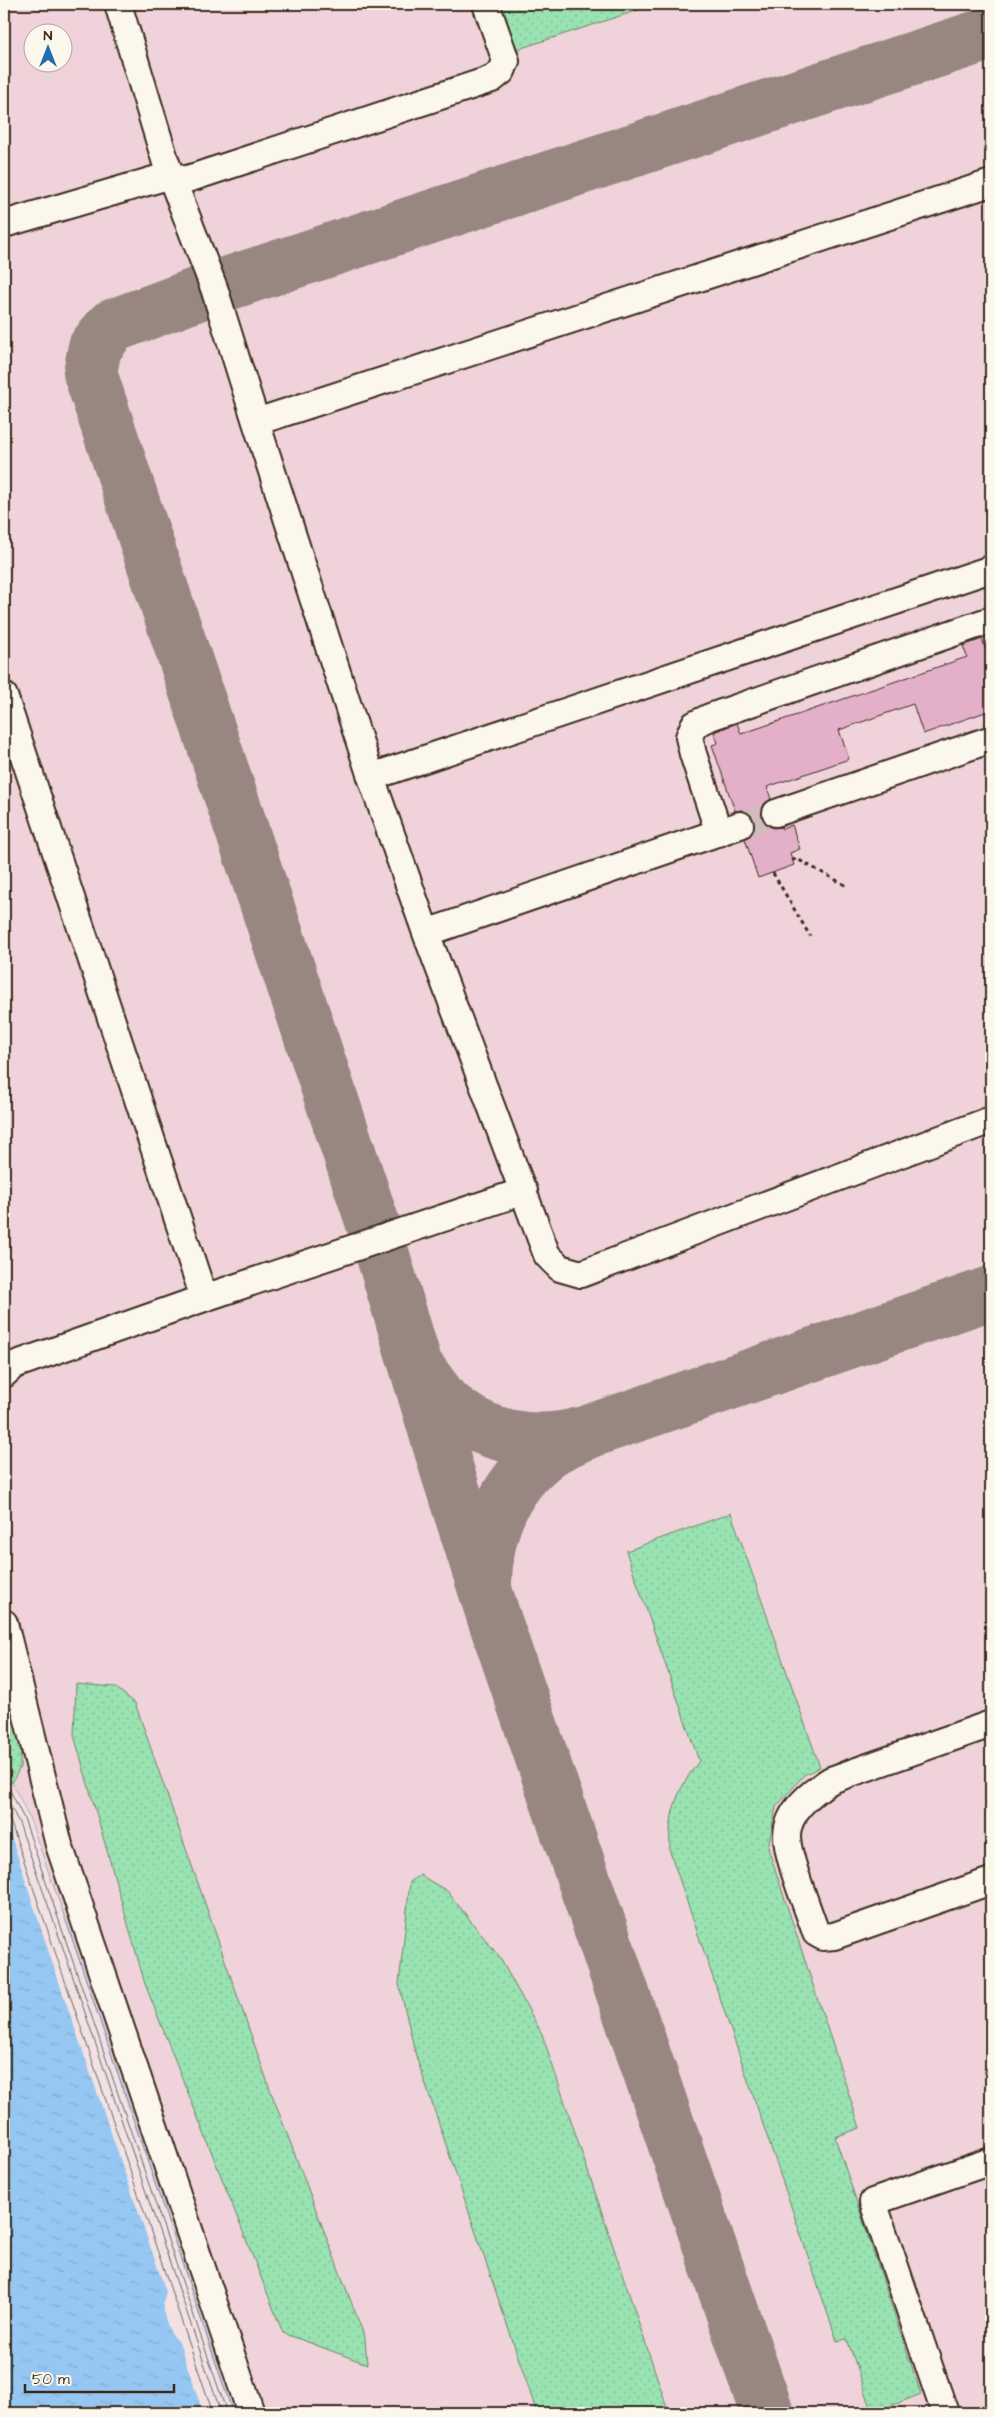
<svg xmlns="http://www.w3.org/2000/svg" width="995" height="2417" viewBox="0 0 995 2417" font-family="'Architects Daughter',sans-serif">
	<defs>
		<pattern id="grass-dots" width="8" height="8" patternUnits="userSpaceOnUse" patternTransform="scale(1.25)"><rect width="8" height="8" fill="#99e2b2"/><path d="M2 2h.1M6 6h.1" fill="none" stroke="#85c299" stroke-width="1.8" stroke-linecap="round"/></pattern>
		<pattern id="water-ripples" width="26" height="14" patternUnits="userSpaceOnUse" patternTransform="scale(1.25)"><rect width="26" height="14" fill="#95c7f2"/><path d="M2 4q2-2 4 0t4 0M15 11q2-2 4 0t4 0" fill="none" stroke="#81abcf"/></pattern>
	</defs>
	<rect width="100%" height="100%" fill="#f4e1e2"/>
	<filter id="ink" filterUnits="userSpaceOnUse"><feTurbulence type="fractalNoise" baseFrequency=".02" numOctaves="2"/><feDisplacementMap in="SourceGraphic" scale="10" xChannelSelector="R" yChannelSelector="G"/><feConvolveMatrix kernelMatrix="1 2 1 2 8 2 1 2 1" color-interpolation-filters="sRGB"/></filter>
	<g filter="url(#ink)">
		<path fill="#efd2da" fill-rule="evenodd" d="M4 4H991V2413H233L29 1818 12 1783 4 1785ZM32 32H62V62H32Z"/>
		<path fill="url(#grass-dots)" stroke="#6a8668" d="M487 4H657L503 54Z
			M731 1513 820 1767 804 1775 776 1807 768 1848 860 2128 835 2137 921 2394 873 2413 847 2339 837 2341 670 1852C668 1814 676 1791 699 1761L626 1551Z
			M76 1684 115 1687 135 1703 271 2092 365 2338 367 2364 283 2333 145 1984 74 1735Z
			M4 1697 14 1709 21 1735 20 1767 12 1783 4 1785Z
			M420 1875 447 1891 500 1958 542 2034 669 2413H537L416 2056 399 1984 410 1882Z"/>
		<path fill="url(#water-ripples)" stroke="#71889d" d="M12 1783 29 1818 71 1935 233 2413H4V1785Z"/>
		<path fill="#f4e1e2" d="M12 1783 29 1818 60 1905 232 2413H203L179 2342 171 2334 165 2318 163 2302 166 2292 51 1959 4 1814V1785Z"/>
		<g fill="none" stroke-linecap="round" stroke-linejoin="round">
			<path stroke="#5f6973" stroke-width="1" d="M4 1789 10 1790 25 1821 227 2413
				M4 1796 6 1797 19 1823 60 1939 221 2413
				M4 1808 12 1826 213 2413"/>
			<path stroke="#988680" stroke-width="54" d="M420 1371C428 1381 435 1393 444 1402 481 1437 532 1447 580 1434
				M485 1583C486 1528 505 1483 550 1450 564 1441 581 1435 596 1429L991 1293
				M767 2413 494 1618 447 1470 378 1239 90 373 95 347 112 326 214 288 991 33"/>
		</g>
		<path fill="#e4afc9" stroke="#3b2a1e" d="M982 639 986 651 991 649V710L923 734 913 704 839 730 849 759 767 787 771 799 765 803 761 810 762 818 767 825 773 828 781 827 782 829 792 825 800 849 790 853 794 865 758 878 745 839 752 834 755 827 754 821 749 813 742 810 735 811 712 745 718 743 714 732 737 723 741 734 967 657 963 646Z"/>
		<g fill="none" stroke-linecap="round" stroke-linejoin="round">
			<path stroke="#cfbcbb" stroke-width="26" stroke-dasharray="26 13" stroke-linecap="butt" d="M740 825 776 813"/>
			<defs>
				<path id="minor" d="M118 4 166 163 214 288 256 422
					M4 224 171 175 183 180 194 177 492 79 502 71 506 61 486 4
					M4 696 204 1298
					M371 777 256 422 991 183
					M776 813 989 740
					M740 825 426 933 547 1255 560 1268 581 1274 991 1120
					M719 833 693 754 689 737 694 725 710 717 991 620
					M426 933 371 777 991 569
					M4 1374 14 1365 204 1298 524 1191
					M4 1623 59 1845 251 2413
					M991 1724 831 1780C812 1792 788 1810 787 1835 786 1856 809 1911 816 1933L823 1937 834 1936 991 1881
					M945 2413 873 2202 991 2161"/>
			</defs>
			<use href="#minor" stroke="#3b2a1e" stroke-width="30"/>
			<path stroke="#3b2a1e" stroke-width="3" stroke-dasharray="4 4" stroke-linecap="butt" d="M792 860 797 859 847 886
				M773 873 810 936"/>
			<use href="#minor" stroke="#fbf7ec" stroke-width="26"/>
		</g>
	</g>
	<rect width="995" height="2417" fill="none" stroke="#fbf7ec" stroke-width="20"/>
	<rect x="10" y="10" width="975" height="2397" fill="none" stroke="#3b2a1e" stroke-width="2" filter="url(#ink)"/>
	<g transform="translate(48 48)"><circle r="24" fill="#fbf7ec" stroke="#aea59a"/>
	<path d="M0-4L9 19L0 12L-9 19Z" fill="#1f6fb2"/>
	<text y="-8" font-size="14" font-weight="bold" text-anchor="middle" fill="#3b2a1e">N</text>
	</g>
	<path d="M25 2384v8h149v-8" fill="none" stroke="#3b2a1e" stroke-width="2.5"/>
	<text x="32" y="2384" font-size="15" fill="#3b2a1e" stroke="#fbf7ec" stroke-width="4" paint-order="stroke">50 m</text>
</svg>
